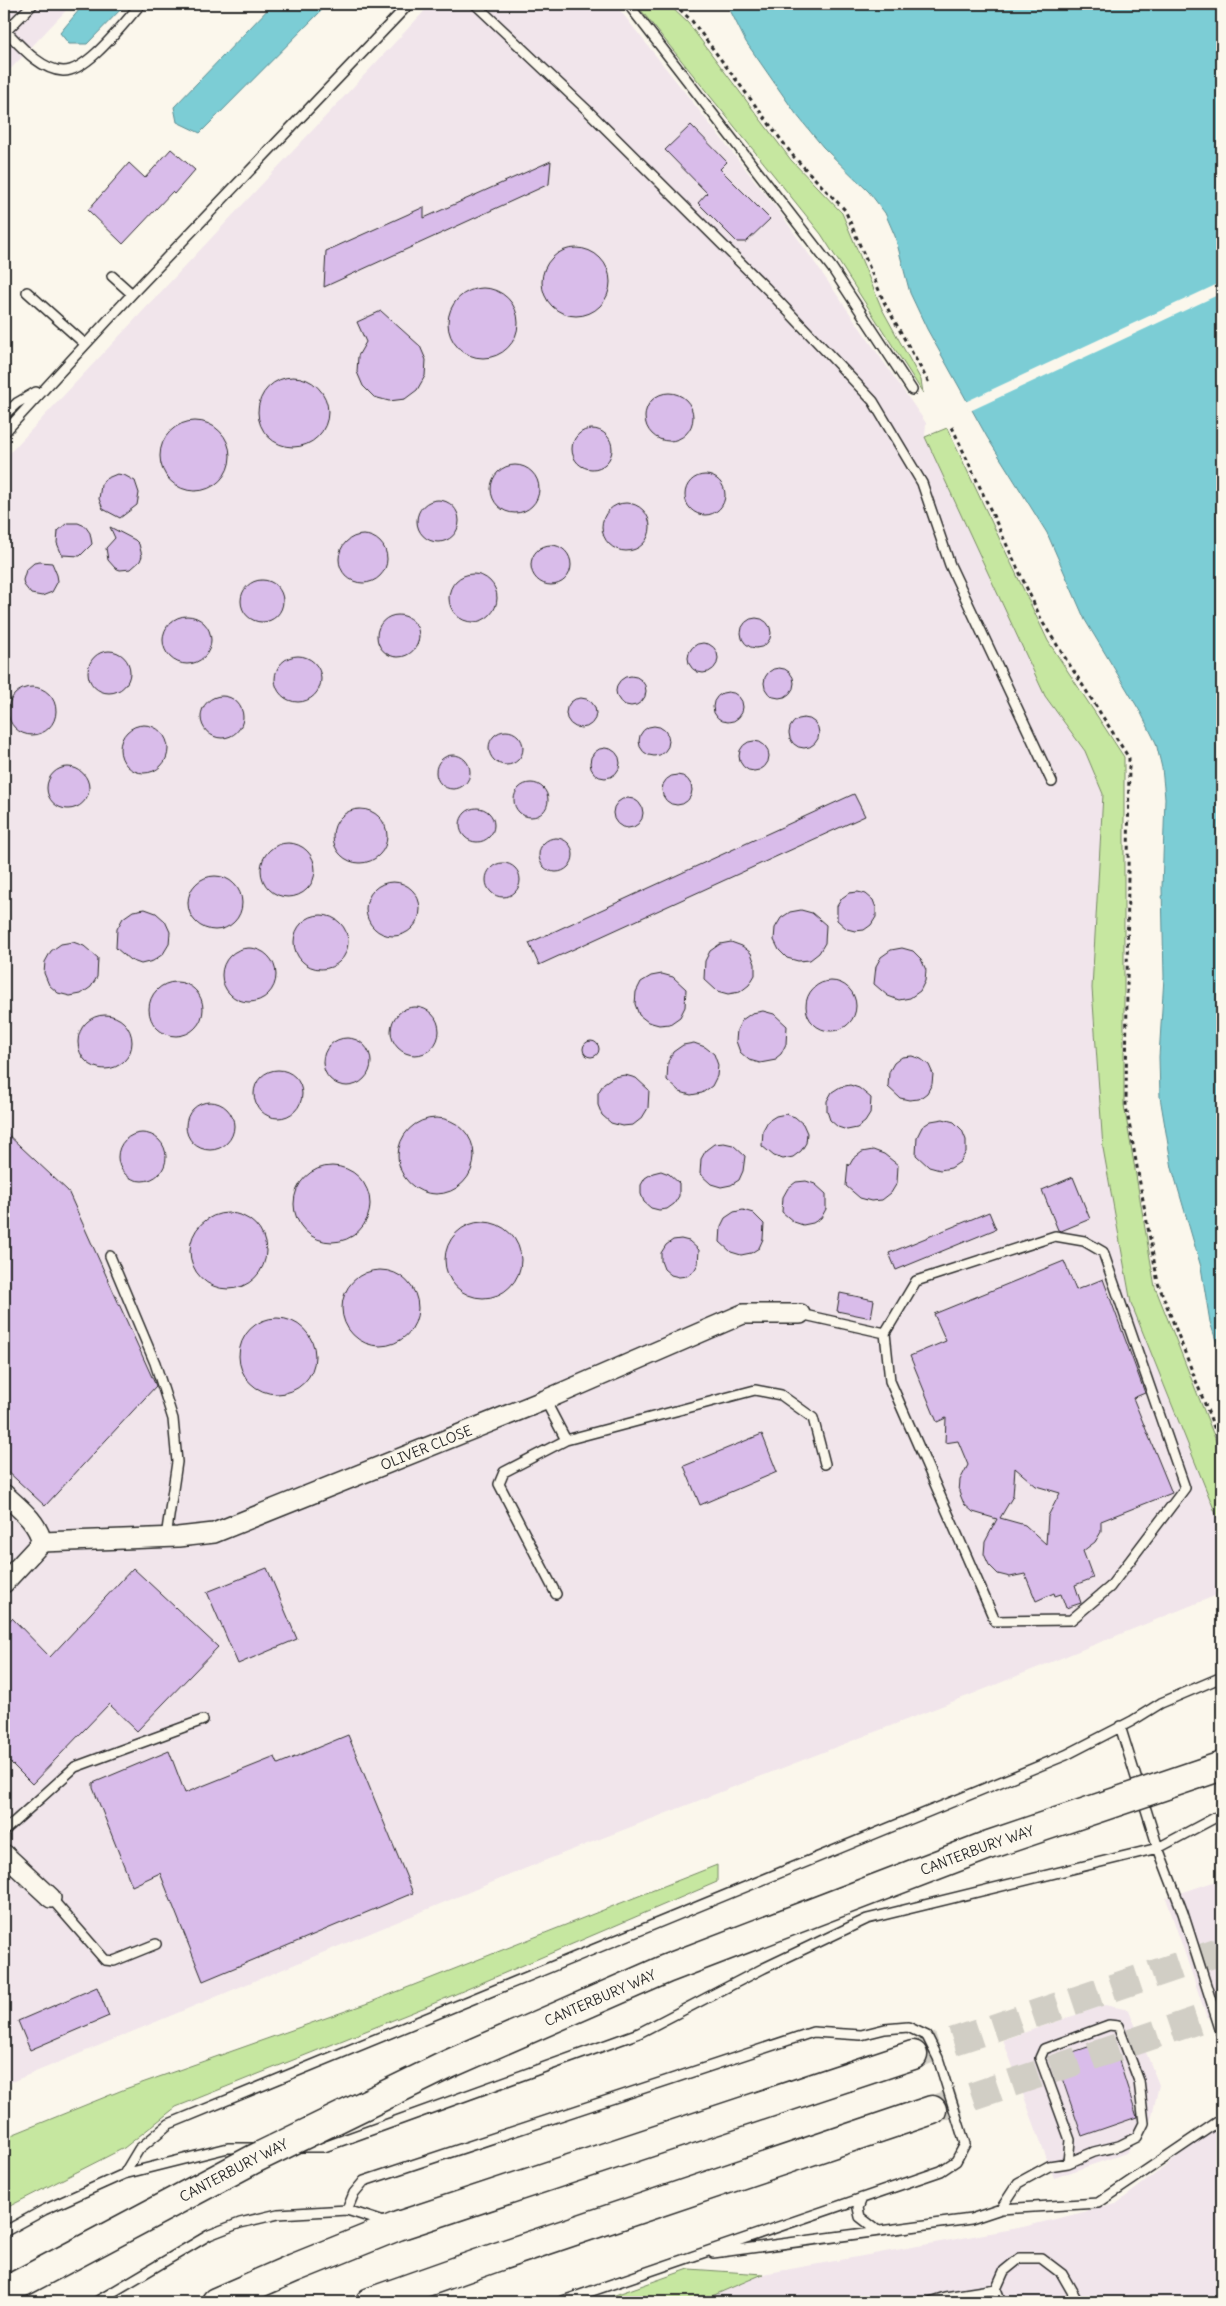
<svg xmlns="http://www.w3.org/2000/svg" width="1226" height="2306" viewBox="0 0 1226 2306" font-family="Delius,sans-serif">
	<rect width="100%" height="100%" fill="#fbf7ec"/>
	<filter id="ink" filterUnits="userSpaceOnUse"><feTurbulence type="fractalNoise" baseFrequency=".02" numOctaves="2"/><feDisplacementMap in="SourceGraphic" scale="10" xChannelSelector="R" yChannelSelector="G"/><feConvolveMatrix kernelMatrix="1 2 1 2 8 2 1 2 1" color-interpolation-filters="sRGB"/></filter>
	<g filter="url(#ink)">
		<path fill="#f1e5eb" d="M4 4H72L4 76Z
			M431 4H615L781 214 926 423 925 437 1045 696 1085 751 1103 794 1092 988 1103 1148 1131 1303 1222 1529V1593L975 1693 541 1862 4 2085V459Z
			M1222 1879V2013L1207 2018 1166 1898Z
			M1105 2005 1129 2010 1159 2085 1152 2116 1146 2131 1126 2153 1054 2178 1003 2040Z
			M1222 2127V2302H698L763 2274 1023 2227 1116 2204 1206 2135Z"/>
		<path fill="#c6e7a0" stroke="#788966" d="M636 4H668L688 23 791 160 842 213 882 309 921 380 923 393 821 234Z
			M947 428 1048 641 1124 757V1105L1155 1287 1222 1456V1529L1131 1303 1103 1148 1092 988 1103 794 1085 751 1045 696 925 437Z
			M717 1865V1882L423 2008 176 2107 124 2148 4 2209V2138L125 2089 371 2002Z
			M689 2269 763 2274 698 2302H595Z"/>
		<path fill="#7ccdd5" stroke="#5c8c91" d="M84 4H126L87 44H69L60 33Z
			M273 4H328L200 133 177 122 174 107Z
			M727 4H1222V1359L1210 1322 1201 1267 1172 1168 1160 1097 1159 1057 1164 977 1162 888 1165 798 1162 768 1156 743 1141 713 1085 620 1047 533 987 437 927 329 910 293 895 236 885 213 869 192 823 147 796 114 746 42Z"/>
		<path fill="#fbf7ec" d="M1222 282V293L970 411 965 402Z"/>
		<path fill="#d9bcea" stroke="#2b2b2b" fill-rule="evenodd" d="M691 125 727 162 720 169 770 219 746 242H737L698 203 707 193 665 150Z
			M171 149 195 170 174 194 172 192 123 244 88 210 129 163 145 178Z
			M551 161 549 184 324 287 326 251 424 207V218Z
			M542 282a34 34 0 1 1 68 0a34 34 0 1 1-68 0Z
			M448 323a35 35 0 1 1 70 0a35 35 0 1 1-70 0Z
			M381 311 420 346 426 360 425 376 417 390 405 399 389 401 374 397 363 386 357 372 358 356 366 342 357 322Z
			M258 412a35 35 0 1 1 70 0a35 35 0 1 1-70 0Z
			M645 417a24 24 0 1 1 48 0a24 24 0 1 1-48 0Z
			M160 456a35 35 0 1 1 70 0a35 35 0 1 1-70 0Z
			M572 449a20 20 0 1 1 40 0a20 20 0 1 1-40 0Z
			M491 489a24 24 0 1 1 48 0a24 24 0 1 1-48 0Z
			M117 474 124 475 135 481 139 493 137 505 120 518 103 509 99 499 101 485 105 479Z
			M685 495a20 20 0 1 1 40 0a20 20 0 1 1-40 0Z
			M417 521a21 21 0 1 1 42 0a21 21 0 1 1-42 0Z
			M602 527a24 24 0 1 1 48 0a24 24 0 1 1-48 0Z
			M67 523H78L85 526 90 533 92 544 80 556 62 555 57 543 58 531Z
			M110 527 135 540 139 544 142 556 140 561 131 569 120 570 115 568 108 560 106 548 115 538Z
			M339 559a24 24 0 1 1 48 0a24 24 0 1 1-48 0Z
			M531 565a20 20 0 1 1 40 0a20 20 0 1 1-40 0Z
			M40 562 52 563 57 575 58 581 52 592 42 596 31 594 24 585 23 580 26 570 34 563Z
			M449 598a24 24 0 1 1 48 0a24 24 0 1 1-48 0Z
			M241 601a21 21 0 1 1 42 0a21 21 0 1 1-42 0Z
			M377 636a21 21 0 1 1 42 0a21 21 0 1 1-42 0Z
			M163 640a24 24 0 1 1 48 0a24 24 0 1 1-48 0Z
			M741 633a15 15 0 1 1 30 0a15 15 0 1 1-30 0Z
			M688 658a15 15 0 1 1 30 0a15 15 0 1 1-30 0Z
			M88 672a21 21 0 1 1 42 0a21 21 0 1 1-42 0Z
			M275 679a23 23 0 1 1 46 0a23 23 0 1 1-46 0Z
			M764 683a15 15 0 1 1 30 0a15 15 0 1 1-30 0Z
			M616 691a15 15 0 1 1 30 0a15 15 0 1 1-30 0Z
			M8 711a24 24 0 1 1 48 0a24 24 0 1 1-48 0Z
			M713 707a15 15 0 1 1 30 0a15 15 0 1 1-30 0Z
			M201 717a21 21 0 1 1 42 0a21 21 0 1 1-42 0Z
			M566 713a15 15 0 1 1 30 0a15 15 0 1 1-30 0Z
			M789 733a15 15 0 1 1 30 0a15 15 0 1 1-30 0Z
			M120 749a24 24 0 1 1 48 0a24 24 0 1 1-48 0Z
			M639 741a15 15 0 1 1 30 0a15 15 0 1 1-30 0Z
			M489 748a17 17 0 1 1 34 0a17 17 0 1 1-34 0Z
			M739 756a15 15 0 1 1 30 0a15 15 0 1 1-30 0Z
			M590 763a15 15 0 1 1 30 0a15 15 0 1 1-30 0Z
			M436 772a17 17 0 1 1 34 0a17 17 0 1 1-34 0Z
			M47 788a21 21 0 1 1 42 0a21 21 0 1 1-42 0Z
			M662 790a15 15 0 1 1 30 0a15 15 0 1 1-30 0Z
			M514 800a17 17 0 1 1 34 0a17 17 0 1 1-34 0Z
			M854 794 865 816 539 965 529 943Z
			M613 813a15 15 0 1 1 30 0a15 15 0 1 1-30 0Z
			M460 825a17 17 0 1 1 34 0a17 17 0 1 1-34 0Z
			M333 836a27 27 0 1 1 54 0a27 27 0 1 1-54 0Z
			M539 855a17 17 0 1 1 34 0a17 17 0 1 1-34 0Z
			M261 870a27 27 0 1 1 54 0a27 27 0 1 1-54 0Z
			M486 880a17 17 0 1 1 34 0a17 17 0 1 1-34 0Z
			M188 903a27 27 0 1 1 54 0a27 27 0 1 1-54 0Z
			M366 909a27 27 0 1 1 54 0a27 27 0 1 1-54 0Z
			M858 892 866 894 873 900 876 908V917L871 925 864 930 855 931 847 929 837 920V906L842 898 849 893Z
			M145 909 156 913 165 921 170 932 169 944 163 954 153 961 141 964 130 960 116 948 117 929 123 918 133 911Z
			M801 910 812 913 826 925 825 943 819 953 810 960 798 961 787 958 779 950 774 940 775 928 781 918 790 912Z
			M294 942a27 27 0 1 1 54 0a27 27 0 1 1-54 0Z
			M73 942 84 946 98 958 97 977 91 987 81 994 70 996 58 993 49 985 44 973 45 962 51 951 61 944Z
			M731 942 742 946 751 953 755 964V975L749 985 740 992 728 994 717 991 704 979 705 961 710 951 720 944Z
			M902 948 913 951 921 959 926 970 925 981 920 991 910 998 899 1000 888 996 874 984 876 966 881 957 891 950Z
			M222 975a27 27 0 1 1 54 0a27 27 0 1 1-54 0Z
			M662 974 673 977 686 989 685 1007 680 1017 670 1024 659 1025 648 1022 639 1015 635 1004 636 992 641 982 651 976Z
			M806 1006a25 25 0 1 1 50 0a25 25 0 1 1-50 0Z
			M149 1009a27 27 0 1 1 54 0a27 27 0 1 1-54 0Z
			M391 1031a24 24 0 1 1 48 0a24 24 0 1 1-48 0Z
			M763 1011 774 1014 787 1026 786 1044 781 1054 776 1058V1060L760 1063 749 1060 740 1052 736 1041 737 1030 742 1020 752 1013Z
			M78 1042a27 27 0 1 1 54 0a27 27 0 1 1-54 0Z
			M323 1062a24 24 0 1 1 48 0a24 24 0 1 1-48 0Z
			M583 1049a8 8 0 1 1 16 0a8 8 0 1 1-16 0Z
			M694 1043 705 1047 714 1054 718 1065 717 1076 712 1086 702 1093 691 1095 680 1092 667 1080 668 1062 673 1052 683 1045Z
			M912 1056 921 1059 929 1065 933 1074 932 1084 927 1093 919 1099 909 1100 900 1098 888 1087 889 1072 894 1063 902 1057Z
			M254 1094a24 24 0 1 1 48 0a24 24 0 1 1-48 0Z
			M625 1075 636 1078 649 1090 648 1108 642 1118 633 1125 622 1126 611 1123 602 1115 598 1105V1093L604 1083 613 1077Z
			M850 1085 859 1088 871 1098 870 1114 865 1122 857 1128 847 1130 838 1127 830 1120 827 1111V1101L832 1092 840 1087Z
			M186 1126a24 24 0 1 1 48 0a24 24 0 1 1-48 0Z
			M786 1114 795 1117 803 1124 807 1133 806 1143 801 1151 793 1157 783 1159 774 1156 762 1146 763 1130 768 1121 776 1116Z
			M398 1156a38 38 0 1 1 76 0a38 38 0 1 1-76 0Z
			M943 1119 954 1122 962 1130 966 1140V1152L960 1162 951 1168 940 1170 929 1167 916 1155 917 1137 922 1127 931 1121Z
			M4 1131 68 1191 156 1386 45 1506 4 1468Z
			M118 1157a24 24 0 1 1 48 0a24 24 0 1 1-48 0Z
			M724 1143 733 1145 745 1156 743 1171 739 1180 731 1185 721 1187 711 1184 700 1174 701 1159 706 1150 714 1144Z
			M873 1150 884 1154 898 1165 897 1183 891 1193 882 1200 871 1201 860 1198 846 1186 848 1164 849 1166 853 1159 862 1152Z
			M294 1204a38 38 0 1 1 76 0a38 38 0 1 1-76 0Z
			M661 1171 669 1174 679 1183V1196L674 1204 667 1209 659 1210 651 1208 644 1202 641 1194V1185L645 1178 653 1173Z
			M1073 1177 1090 1219 1061 1231 1058 1230 1042 1190Z
			M806 1181 815 1184 826 1194V1209L821 1218 813 1223 803 1225 794 1222 782 1212 783 1197 788 1188 796 1182Z
			M743 1210 753 1213 764 1224 763 1239 759 1248 751 1253 741 1255 731 1252 720 1242 721 1226 725 1218 734 1212Z
			M989 1212 996 1229 896 1270 889 1253Z
			M190 1251a38 38 0 1 1 76 0a38 38 0 1 1-76 0Z
			M445 1260a38 38 0 1 1 76 0a38 38 0 1 1-76 0Z
			M681 1239 689 1241 699 1250 698 1264 694 1271 687 1276 679 1277 671 1275 664 1269 661 1261V1253L666 1245 673 1240Z
			M1064 1261 1076 1290 1103 1279 1145 1393 1133 1398 1172 1493 1101 1521V1532L1095 1542 1083 1551 1093 1578 1075 1585 1081 1603 1066 1608 1061 1594 1055 1596 1054 1593 1036 1601 1025 1574 1010 1577 998 1574 989 1565 984 1554 985 1542 997 1519 973 1512 964 1504 959 1492 960 1480 968 1465 958 1441 945 1443 946 1418 937 1422 910 1356 946 1341 934 1314ZM1015 1468 1036 1486 1060 1493 1048 1516 1046 1544 1025 1525 1000 1518 1013 1496Z
			M342 1308a38 38 0 1 1 76 0a38 38 0 1 1-76 0Z
			M840 1293 874 1300 871 1318 837 1311Z
			M239 1356a38 38 0 1 1 76 0a38 38 0 1 1-76 0Z
			M762 1434 777 1472 700 1505 684 1466Z
			M133 1568 218 1647 137 1731 109 1704 32 1784 4 1756V1627L12 1618 50 1657Z
			M267 1568 297 1639 238 1664 207 1592Z
			M348 1735 413 1893 203 1981 160 1873 132 1886 93 1788V1783L169 1751 185 1793 275 1757 278 1764Z
			M97 1987 109 2016 30 2050 18 2021Z
			M1112 2039 1137 2117 1082 2136 1055 2058Z"/>
		<g fill="none" stroke-linecap="round" stroke-linejoin="round">
			<path stroke="#d1cec5" stroke-width="28" stroke-dasharray="28 14" stroke-linecap="butt" d="M913 2055 1222 1951
				M932 2110 1222 2012"/>
			<defs>
				<path id="service" d="M475 4 587 110 767 289 873 401 922 483 950 565 1052 782
					M628 4 832 268 912 390
					M4 29C19 44 40 70 63 71 88 72 125 21 141 4
					M6 31 33 4
					M112 276 132 294
					M27 292 85 344
					M4 415 17 403 36 392
					M4 433 132 294 409 4
					M110 1256 155 1363 173 1419 177 1462 166 1537
					M800 1314 885 1333 890 1381 995 1621 1071 1620 1110 1587 1185 1488 1103 1252 1084 1241 1055 1236 916 1281 885 1333
					M545 1400 566 1440 504 1472 499 1484 556 1594
					M566 1440 755 1390 781 1395 813 1418 825 1464
					M1120 1726 1158 1848 1183 1913 1222 2035
					M4 1831 75 1767 203 1720
					M4 1877 9 1860
					M51 1898 105 1960 114 1961 156 1944
					M299 2147H324L639 2033 764 1968 867 1919 1158 1848 1222 1814
					M124 2174 139 2149 169 2124 1066 1755 1132 1721 1161 1703 1222 1677
					M862 2198 858 2208 860 2217 878 2231
					M1001 2209 1018 2183 1049 2166 1068 2163 1094 2152 1119 2146 1137 2137 1144 2123 1139 2081 1118 2026 1109 2025 1044 2049 1040 2058 1070 2140 1068 2163
					M347 2210 354 2193 364 2181 813 2032 861 2035 885 2029 908 2027 927 2036 938 2058 965 2144 956 2161 941 2171 560 2302
					M4 2232 44 2210 124 2174 228 2148H256
					M713 2253 971 2219 1001 2209 1098 2203 1222 2119
					M996 2289 1004 2271 1020 2258H1041L1062 2274 1078 2302
					M96 2302 209 2235 240 2223 278 2214 347 2210 387 2223
					M930 2302 945 2297 996 2289 1001 2302"/>
				<g id="minor">
					<path d="M4 1494C19 1508 37 1521 42 1542L4 1583"/>
					<path id="s1" d="M42 1542 178 1537 214 1533 545 1400 743 1314H800"/>
					<path d="M4 1854 51 1898"/>
				</g>
				<path id="trunk" d="M216 2302 294 2268 398 2226 913 2055
					M370 2302 494 2258 932 2110"/>
			</defs>
			<use href="#service" stroke="#2b2b2b" stroke-width="12"/>
			<use href="#minor" stroke="#2b2b2b" stroke-width="22"/>
			<use href="#trunk" stroke="#2b2b2b" stroke-width="31"/>
			<path stroke="#2b2b2b" stroke-width="3" stroke-dasharray="4 4" stroke-linecap="butt" d="M674 4 692 21 794 157 845 210 884 302 929 383
				M952 427 1043 623 1129 758 1126 1106 1158 1283 1222 1448"/>
			<use href="#service" stroke="#fbf7ec" stroke-width="9"/>
			<use href="#minor" stroke="#fbf7ec" stroke-width="19"/>
			<use href="#trunk" stroke="#fbf7ec" stroke-width="28"/>
			<defs>
				<g id="trunk-bridge">
					<path id="s2" d="M4 2292 254 2159 449 2064 666 1969 986 1846 1222 1766"/>
				</g>
			</defs>
			<use href="#trunk-bridge" stroke="#2b2b2b" stroke-width="31" stroke-linecap="butt"/>
			<use href="#trunk-bridge" stroke="#fbf7ec" stroke-width="28"/>
		</g>
	</g>
	<g text-anchor="middle" stroke-width="5" stroke-linejoin="round" paint-order="stroke">
		<g font-size="14" fill="#2b2b2b" stroke="#fbf7ec">
			<text dy="5" stroke="none"><textPath href="#s1" startOffset="401">OLIVER CLOSE</textPath></text>
			<text dy="5" stroke="none"><textPath href="#s2" startOffset="1070">CANTERBURY WAY</textPath></text>
			<text dy="5" stroke="none"><textPath href="#s2" startOffset="665">CANTERBURY WAY</textPath></text>
			<text dy="5" stroke="none"><textPath href="#s2" startOffset="260">CANTERBURY WAY</textPath></text>
		</g>
	</g>
	<rect width="1226" height="2306" fill="none" stroke="#fbf7ec" stroke-width="20"/>
	<rect x="10" y="10" width="1206" height="2286" fill="none" stroke="#2b2b2b" stroke-width="2" filter="url(#ink)"/>
</svg>
